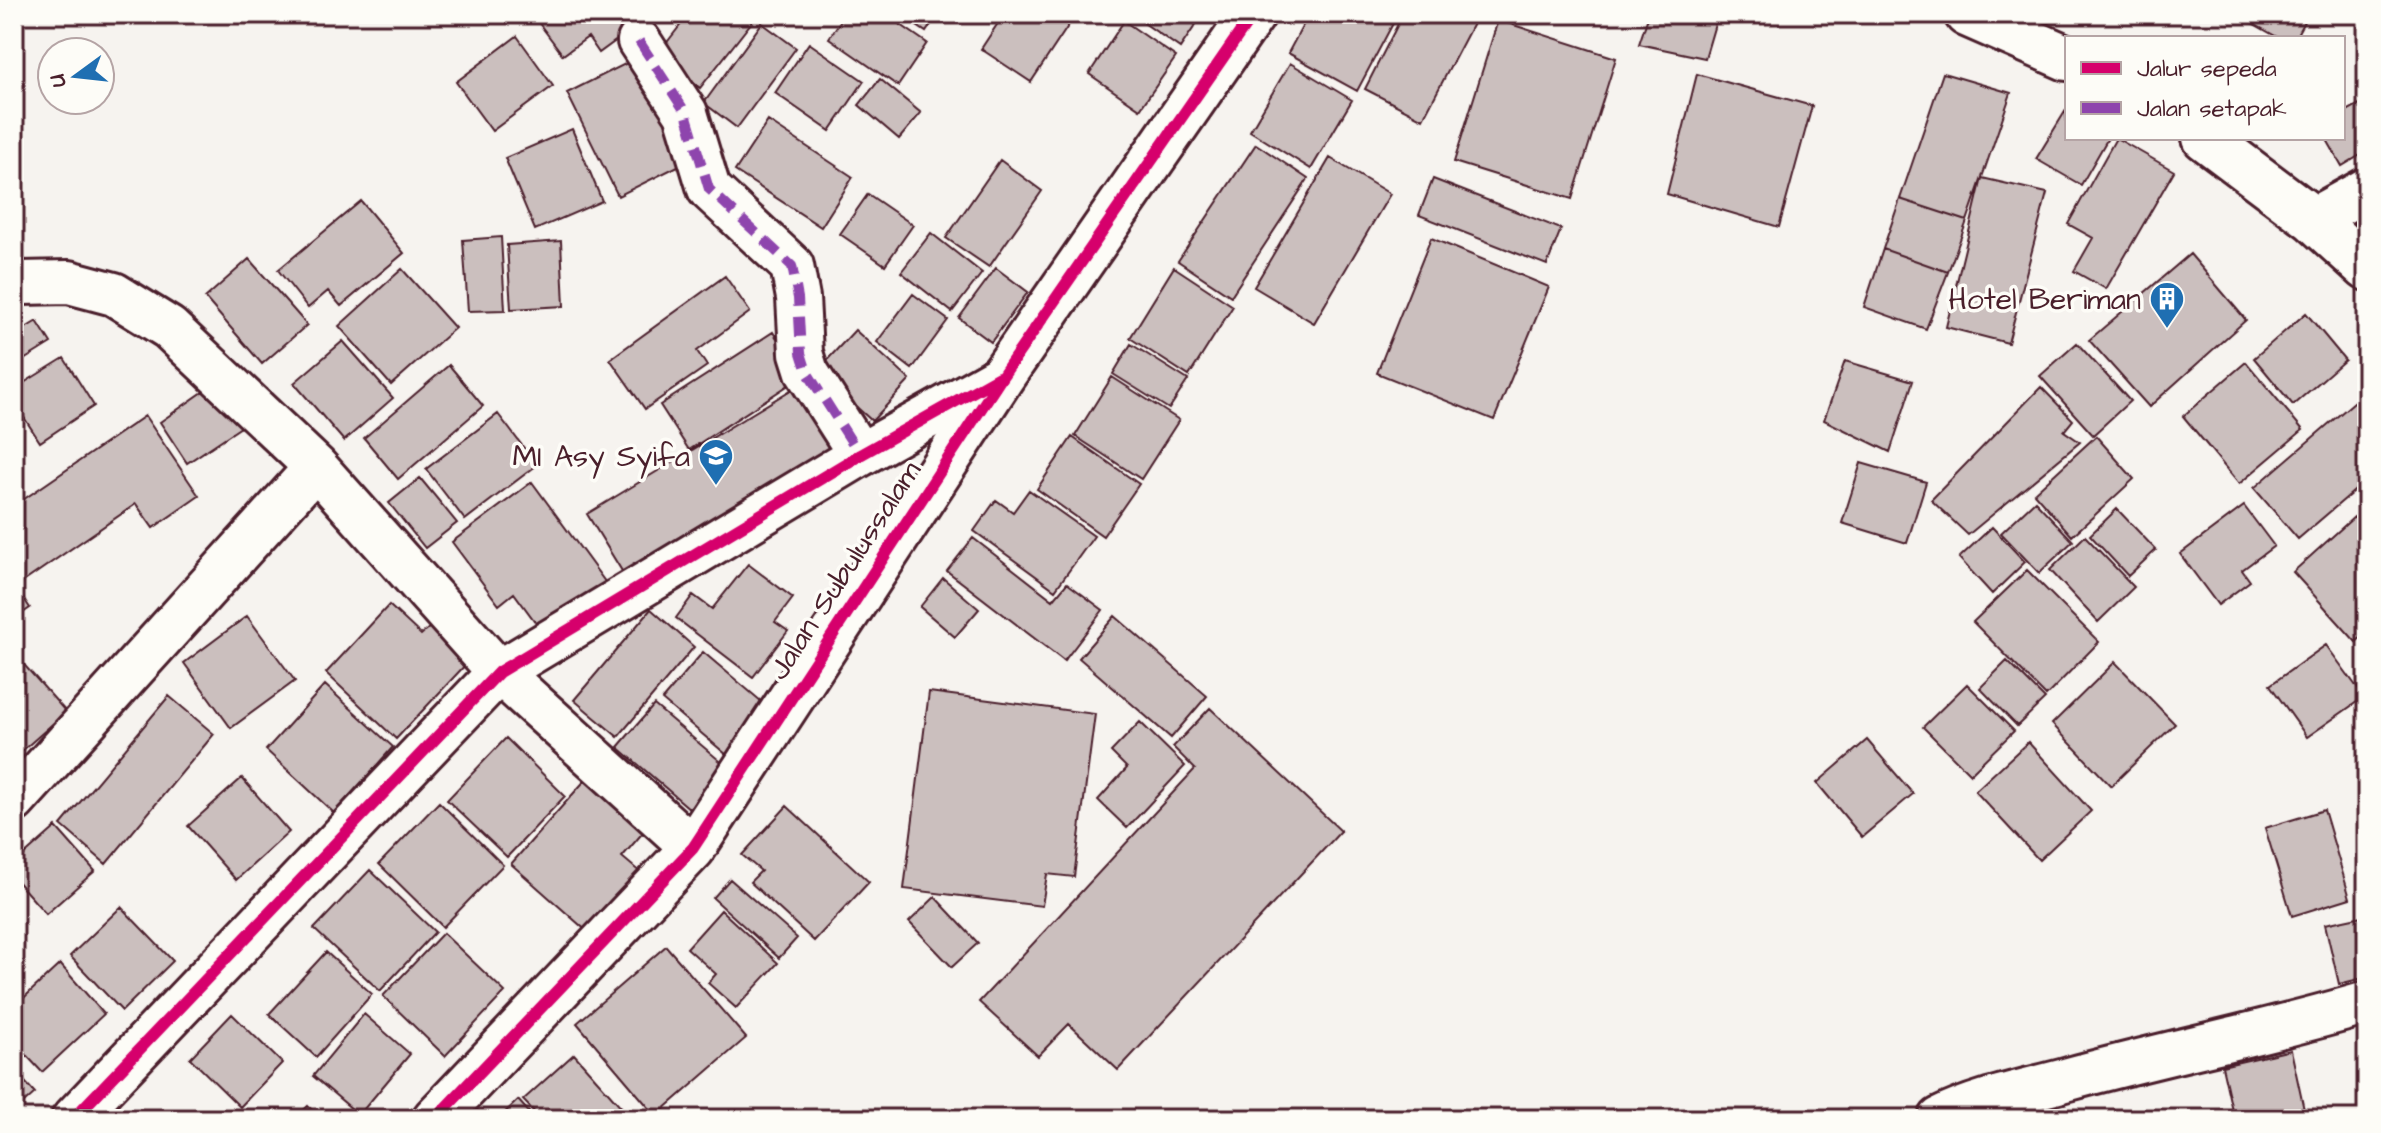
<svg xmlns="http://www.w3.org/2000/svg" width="2381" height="1133" viewBox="0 0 2381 1133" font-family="'Architects Daughter',sans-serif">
	<rect width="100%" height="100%" fill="#f6f3ef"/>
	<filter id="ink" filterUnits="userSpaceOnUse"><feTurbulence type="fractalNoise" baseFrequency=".0125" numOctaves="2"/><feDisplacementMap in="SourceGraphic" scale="16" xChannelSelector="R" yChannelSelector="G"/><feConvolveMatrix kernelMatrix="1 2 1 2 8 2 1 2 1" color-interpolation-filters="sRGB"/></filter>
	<g filter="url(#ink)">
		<path fill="#cbbfbe" stroke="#4a1f2b" stroke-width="2" d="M540 14H639L644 20 599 53 588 37 563 55 535 18Z
			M689 14H758L700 88 658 54Z
			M845 14H885L927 43 898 86 829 38Z
			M899 14H938L926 32Z
			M1004 14H1076L1031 82 981 49Z
			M1131 14H1203L1180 48Z
			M1309 14H1398L1357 91 1288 53Z
			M1403 14H1478L1423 119 1365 89Z
			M1649 14H1718L1705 58 1639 44Z
			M2236 14H2308L2295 38H2279Z
			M1498 20 1616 58 1572 199 1454 162Z
			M1124 21 1176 57 1140 109 1089 74Z
			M762 23 796 48 737 128 704 103Z
			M517 36 553 86 492 131 456 82Z
			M809 43 864 81 830 131 775 93Z
			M641 56 692 159 618 196 567 93Z
			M1290 63 1352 100 1311 169 1250 131Z
			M1943 73 2011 93 1967 221 1900 199Z
			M1697 74 1812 106 1779 227 1667 194Z
			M880 79 921 113 899 139 859 105Z
			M2367 100V151L2342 166 2326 138H2343V113Z
			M2066 110 2067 138H2108L2081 185 2036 159Z
			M768 121 853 177 821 227 735 171Z
			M572 129 602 201 535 230 505 158Z
			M2116 138 2174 171 2106 289 2074 271 2093 238 2068 224Z
			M1256 144 1308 179 1231 296 1178 261Z
			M1330 158 1390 194 1314 323 1254 287Z
			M1000 160 1042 191 989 267 946 238Z
			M1982 178 2047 193 2008 343 1946 327Z
			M1433 179 1561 229 1547 265 1419 215Z
			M868 194 913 225 885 265 840 234Z
			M1900 199 1967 221 1948 272 1883 249Z
			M361 201 404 253 341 306 328 291 308 308 278 270Z
			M931 233 982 273 952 312 901 272Z
			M501 237 505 310 468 311 463 240Z
			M1431 238 1549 287 1494 420 1377 373Z
			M561 241 564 306 511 309 507 245Z
			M1883 249 1948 272 1926 329 1864 307Z
			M2190 254 2246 320 2149 407 2089 340Z
			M249 259 307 325 262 364 205 298Z
			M1174 267 1233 306 1189 376 1130 338Z
			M996 268 1028 292 991 342 959 318Z
			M402 269 455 328 391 385 339 326Z
			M725 276 750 312 697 351 707 366 645 409 610 359Z
			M913 294 948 320 912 369 877 342Z
			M2306 313 2345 360 2293 405 2254 358Z
			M37 321 51 343 14 366V335Z
			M855 330 910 380 872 421 817 371Z
			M773 332 801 377 689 450 660 405Z
			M343 341 393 398 344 441 294 383Z
			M2077 343 2130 401 2093 435 2040 376Z
			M1131 344 1188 380 1169 409 1113 374Z
			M64 358 94 406 40 442 14 402V389Z
			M1845 361 1913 381 1890 452 1824 420Z
			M2246 362 2303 430 2239 484 2183 416Z
			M449 365 483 406 398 479 364 438Z
			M1112 377 1179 420 1141 479 1075 436Z
			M213 385 241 427 187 463 160 422Z
			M799 385 844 459 633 589 587 514Z
			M2041 387 2073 420 2064 431 2080 442 1968 535 1931 500Z
			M2361 396 2367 404V480L2298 539 2254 488Z
			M498 414 537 465 465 520 426 469Z
			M145 416 199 496 153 528 136 504 16 587 30 608 14 619V506Z
			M2096 436 2134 479 2072 536 2034 493Z
			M1072 437 1139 484 1103 536 1037 489Z
			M1861 463 1926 482 1907 543 1842 523Z
			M420 478 457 523 425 548 389 503Z
			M532 482 611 590 571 619 563 609 539 627 514 593 499 605 452 542Z
			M1029 490 1094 536 1055 590 974 531 996 500 1013 512Z
			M2035 501 2073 541 2039 573 2001 533Z
			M2244 506 2274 546 2242 570 2250 581 2218 605 2180 554Z
			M2117 509 2156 550 2128 576 2090 535Z
			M2354 517 2367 533V632L2356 642 2293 572Z
			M1992 527 2025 562 1992 594 1959 558Z
			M2085 536 2134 587 2098 622 2050 570Z
			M973 538 1053 600 1067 583 1103 610 1064 661 947 571Z
			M748 564 793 598 775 622 788 631 753 677 676 618 693 595 712 609Z
			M2027 570 2099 642 2046 696 1973 622Z
			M943 578 979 609 955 637 920 607Z
			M389 605 421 635 431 626 469 661 396 739 326 673Z
			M651 609 694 647 618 737 574 700Z
			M247 616 295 681 231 728 184 663Z
			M1115 616 1207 696 1171 738 1079 658Z
			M2326 645 2364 697 2307 737 2270 685Z
			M703 652 768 707 727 755 662 700Z
			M18 658 66 712 14 758V662Z
			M2007 661 2045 699 2017 726 1980 688Z
			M2115 662 2175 724 2111 786 2052 724Z
			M1967 684 2014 731 1970 774 1923 727Z
			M325 685 393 747 334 813 266 750Z
			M929 692 1095 714 1074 877 1047 874 1042 906 904 889Z
			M169 696 214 734 106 864 61 825Z
			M654 705 726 766 690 809 618 747Z
			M1210 708 1341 831 1118 1070 1069 1024 1038 1056 979 1002 1195 769 1173 747Z
			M1140 722 1185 766 1127 828 1098 800 1127 768 1111 752Z
			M506 738 565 796 507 857 447 800Z
			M1867 740 1913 794 1862 837 1817 783Z
			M2028 742 2091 811 2039 860 1975 791Z
			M588 777 646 829 622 857 641 873 589 933 511 864Z
			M242 778 289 832 236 880 188 826Z
			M439 802 503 865 443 927 379 864Z
			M787 806 869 882 814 941 750 882 761 871 742 855Z
			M2324 810 2350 898 2292 916 2265 828Z
			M56 827 95 871 46 914 14 878V864Z
			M370 870 435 932 380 991 314 929Z
			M730 879 797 938 779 958 713 898Z
			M935 897 978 943 952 967 909 922Z
			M121 907 173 961 122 1011 70 956Z
			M721 910 778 963 736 1008 708 983 716 974 687 948Z
			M2367 915V977L2339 984 2325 924Z
			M443 933 505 992 445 1056 383 996Z
			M666 946 746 1038 656 1116 577 1023Z
			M326 952 372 994 316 1057 269 1014Z
			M60 964 104 1014 42 1072 14 1042V1007Z
			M232 1014 282 1063 240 1107 190 1058Z
			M364 1014 410 1054 359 1115 313 1076Z
			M2291 1050 2306 1119H2234L2222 1066Z
			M574 1054 632 1119H541L523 1100Z
			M14 1070 35 1093 14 1112Z
			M518 1100 535 1119H498Z
			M308 1106 321 1119H294Z"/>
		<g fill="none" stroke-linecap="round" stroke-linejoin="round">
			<defs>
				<path id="street" d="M639 41 686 113 709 189 792 266 798 298 801 353 807 372 860 455
					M2313 219 2367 189
					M14 285 21 283 69 282 114 294 169 328 316 467 499 672 693 848
					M14 801 316 467
					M73 1119 499 672 860 455 1003 375
					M1940 1119C1980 1099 2026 1091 2069 1079 2168 1052 2269 1032 2367 1003"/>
				<path id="secondary" d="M435 1119 693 848 1003 375 1253 14"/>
				<path id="highway" d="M1967 14 2067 58
					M2205 138 2313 219 2367 268"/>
			</defs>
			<use href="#street" stroke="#4a1f2b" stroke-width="48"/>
			<use href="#secondary" stroke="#4a1f2b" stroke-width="50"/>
			<use href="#highway" stroke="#4a1f2b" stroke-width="50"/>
			<use href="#street" stroke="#fdfcf7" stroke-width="42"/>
			<use href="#secondary" stroke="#fdfcf7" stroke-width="44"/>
			<use href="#highway" stroke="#fdfcf7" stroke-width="44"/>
			<path stroke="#8e44ad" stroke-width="10" stroke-dasharray="20 10" stroke-linecap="butt" d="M639 41 686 113 709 189 792 266 798 298 801 353 807 372 860 455"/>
			<defs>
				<path id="cycleway" d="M73 1119 499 672 860 455 999 377
					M435 1119 693 848 1003 375 1253 14"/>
			</defs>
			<use href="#cycleway" stroke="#fdfcf7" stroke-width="17"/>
			<use href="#cycleway" stroke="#d6006c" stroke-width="12"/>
		</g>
	</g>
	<defs>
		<symbol id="building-pin" viewBox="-11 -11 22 30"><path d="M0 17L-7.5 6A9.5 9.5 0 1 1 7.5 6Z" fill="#1f6fb2" stroke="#fdfcf7"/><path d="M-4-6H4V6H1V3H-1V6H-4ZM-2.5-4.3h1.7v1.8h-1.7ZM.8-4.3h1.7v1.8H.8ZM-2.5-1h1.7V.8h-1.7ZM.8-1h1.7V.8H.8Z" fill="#fff"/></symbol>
		<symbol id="school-pin" viewBox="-11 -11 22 30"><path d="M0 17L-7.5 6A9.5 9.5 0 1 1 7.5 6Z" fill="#1f6fb2" stroke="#fdfcf7"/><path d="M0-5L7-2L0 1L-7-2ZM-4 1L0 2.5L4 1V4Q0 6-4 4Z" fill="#fff"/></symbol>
	</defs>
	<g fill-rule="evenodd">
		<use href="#building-pin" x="2147" y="279" width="40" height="54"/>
		<use href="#school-pin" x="696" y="436" width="40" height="54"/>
	</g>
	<g text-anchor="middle" stroke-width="7" stroke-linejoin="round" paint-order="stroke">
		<g font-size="30" fill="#4a1f2b" stroke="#fdfcf7" text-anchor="end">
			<text x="2141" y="309">Hotel Beriman</text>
			<text x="690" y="466">MI Asy Syifa</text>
		</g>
		<g font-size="30" fill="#4a1f2b" stroke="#fdfcf7">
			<text transform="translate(844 570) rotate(-57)" y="10">Jalan Subulussalam</text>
		</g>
	</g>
	<rect width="2381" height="1133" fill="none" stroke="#fdfcf7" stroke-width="48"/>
	<rect x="24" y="24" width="2333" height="1085" fill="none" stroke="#4a1f2b" stroke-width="3" filter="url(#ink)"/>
	<rect x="2065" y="36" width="280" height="104" fill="#fdfcf7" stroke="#b5a4a5" stroke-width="2"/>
	<rect x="2081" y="62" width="40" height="12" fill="#d6006c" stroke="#b5a4a5" stroke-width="2"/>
	<text x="2137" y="76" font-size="24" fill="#4a1f2b">Jalur sepeda</text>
	<rect x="2081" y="102" width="40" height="12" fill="#8e44ad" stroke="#b5a4a5" stroke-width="2"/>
	<text x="2137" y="116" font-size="24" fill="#4a1f2b">Jalan setapak</text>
	<g transform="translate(76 76) rotate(255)"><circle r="38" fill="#fdfcf7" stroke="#b5a4a5" stroke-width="2"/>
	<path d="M0-6L14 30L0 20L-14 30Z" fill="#1f6fb2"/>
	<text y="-12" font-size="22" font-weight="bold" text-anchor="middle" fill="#4a1f2b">U</text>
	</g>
</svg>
